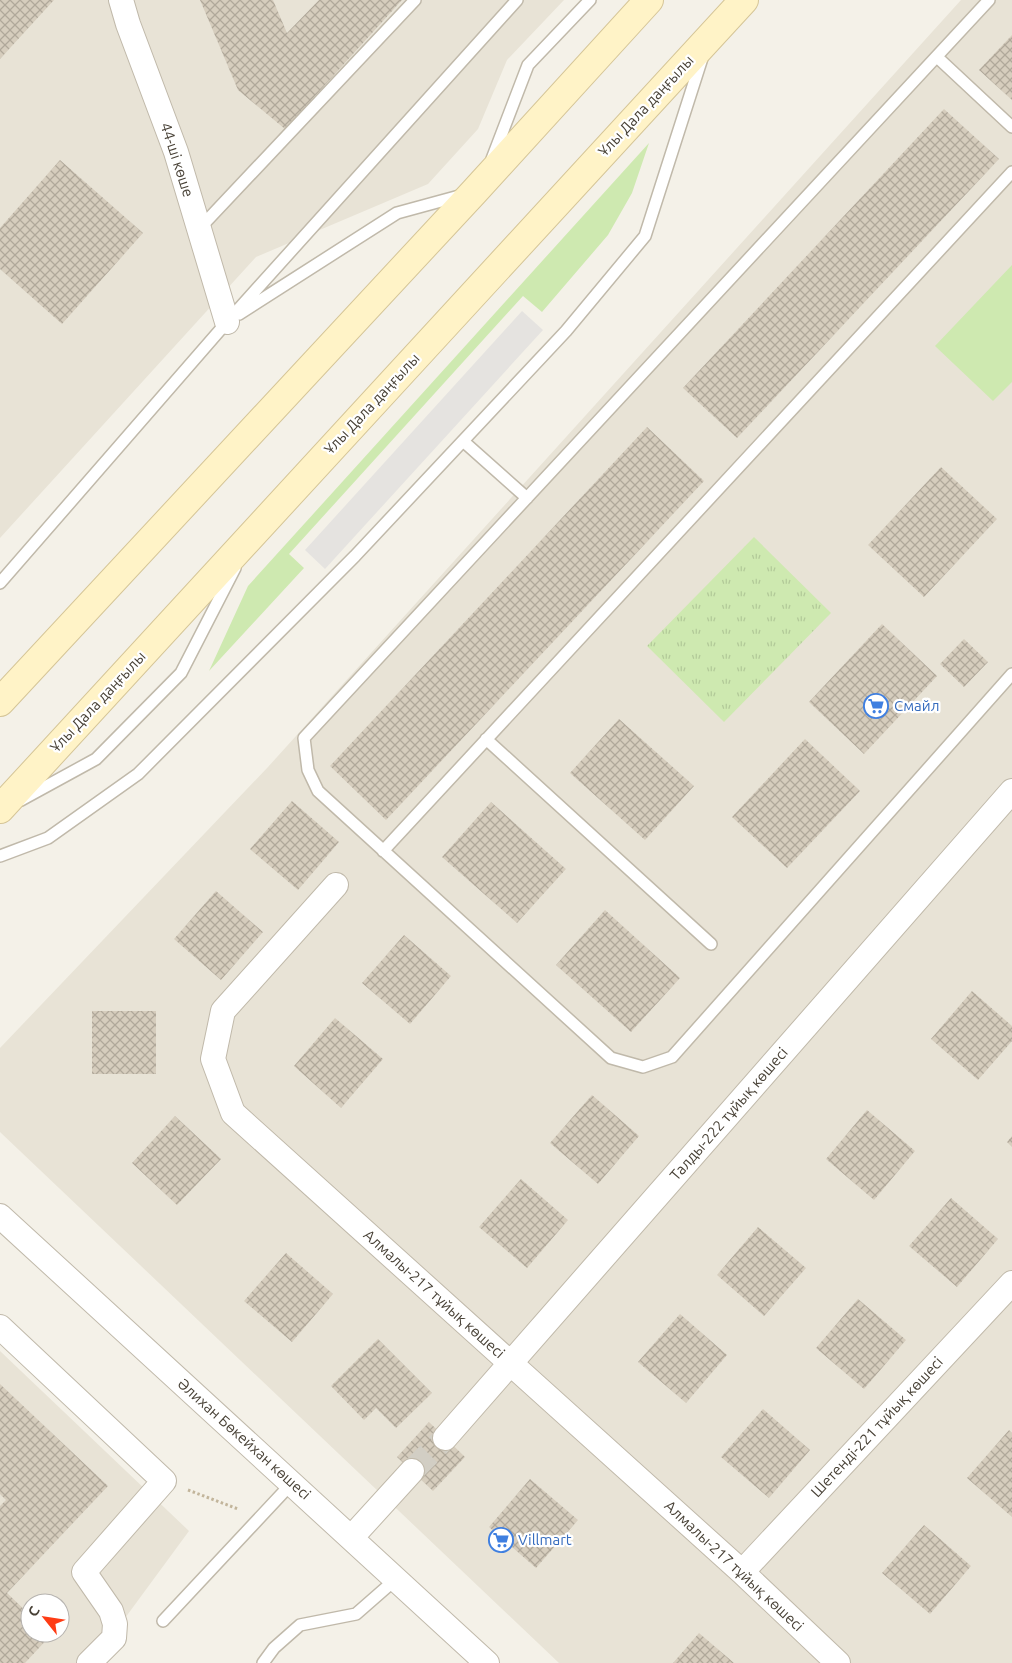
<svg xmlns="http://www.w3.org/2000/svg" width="1012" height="1663" viewBox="0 0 1012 1663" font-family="Ubuntu,sans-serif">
	<defs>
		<pattern id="park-tufts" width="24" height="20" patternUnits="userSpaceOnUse" patternTransform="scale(1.25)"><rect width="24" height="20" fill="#cee9b0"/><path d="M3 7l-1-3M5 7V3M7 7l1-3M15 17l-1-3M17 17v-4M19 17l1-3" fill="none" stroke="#b2c998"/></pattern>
		<pattern id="building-cross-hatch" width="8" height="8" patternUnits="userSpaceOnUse" patternTransform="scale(1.25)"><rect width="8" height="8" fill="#d6cdbd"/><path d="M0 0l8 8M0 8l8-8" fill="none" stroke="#b0a89a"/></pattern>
	</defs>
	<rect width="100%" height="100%" fill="#f4f1e8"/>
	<path fill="#e8e3d6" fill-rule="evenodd" d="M0 0H564L507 60 478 129 428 184 256 257 0 538Z
		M961 0H1012V1663H559L0 1132V1048L268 767Z
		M0 1351 189 1531 92 1663H0ZM30 1603H60V1633H30Z"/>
	<path fill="#cee9b0" d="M649 143 632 193 608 235 542 312 523 296 289 554 304 568 209 671 248 586Z
		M1012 265V382L993 401 935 346Z"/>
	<path fill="url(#park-tufts)" d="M754 537 831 613 724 722 647 646Z"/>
	<path fill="#e5e3e0" d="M522 311 543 330 325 569 305 550Z"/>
	<path fill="url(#building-cross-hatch)" d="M0 0H54L0 59Z
		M200 0H273L287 33 319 0H402L285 129 238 90Z
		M1012 35V100L979 70Z
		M944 109 999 159 737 438 683 388Z
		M60 160 143 233 62 324 0 269V228Z
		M647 427 704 481 386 820 330 766Z
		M941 467 997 519 924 597 868 545Z
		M882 624 937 676 864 754 809 702Z
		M964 639 988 662 964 687 940 664Z
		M619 719 694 786 645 840 570 773Z
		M805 739 860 791 787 868 732 817Z
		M292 801 339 842 298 890 250 849Z
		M491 802 566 869 517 923 442 857Z
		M216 891 263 932 221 980 174 939Z
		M605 910 680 978 631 1032 556 965Z
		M404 935 451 976 410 1024 362 983Z
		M972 991 1012 1026V1041L978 1080 931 1039Z
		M92 1011H156V1074H92Z
		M335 1018 383 1059 341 1108 294 1066Z
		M592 1095 639 1136 598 1184 550 1143Z
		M867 1110 915 1151 874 1200 826 1159Z
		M175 1116 221 1159 177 1205 132 1163Z
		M1012 1136V1147L1007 1142Z
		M521 1179 568 1220 527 1268 479 1227Z
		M951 1198 998 1239 957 1287 909 1246Z
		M758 1227 806 1268 764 1316 717 1275Z
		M286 1253 333 1294 292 1342 244 1301Z
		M858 1299 906 1340 864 1389 816 1348Z
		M680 1314 727 1355 686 1403 638 1362Z
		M378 1339 432 1393 396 1428 376 1408 364 1420 331 1386Z
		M0 1384 108 1486 7 1593 30 1615V1633H49L51 1635 25 1663H0V1506L6 1500 0 1494Z
		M763 1409 810 1450 769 1498 721 1457Z
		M429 1422 465 1457 433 1491 397 1457Z
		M1009 1430 1012 1433V1517L967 1478Z
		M530 1479 578 1520 536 1568 489 1527Z
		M924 1525 971 1566 930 1614 882 1573Z
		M699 1633 734 1663H673Z"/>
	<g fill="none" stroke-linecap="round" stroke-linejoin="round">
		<path stroke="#d2cec4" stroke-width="24" stroke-dasharray="24 12" stroke-linecap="butt" d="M412 1471 445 1438"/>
		<defs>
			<path id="service" d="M989 0 304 738 308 770 318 791 611 1058 643 1067 672 1057 1012 674
				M937 57 1012 127
				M492 159 528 65 590 0
				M199 229 415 0
				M239 314 397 213 463 195
				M463 441 527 498
				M0 583 227 322 517 0
				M486 739 711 944
				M21 800 96 759 181 673 235 568
				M383 851 1012 172
				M0 856 48 838 138 774 355 556 566 331 645 236 703 55
				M163 1621 292 1483
				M263 1663 274 1648 300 1625 356 1614 396 1579"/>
			<path id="minor" d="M121 0 128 24 176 152 227 322
				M336 885 223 1011 213 1059 233 1113 742 1572 838 1663
				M0 1216 487 1663
				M0 1327 164 1481 84 1572 111 1611 115 1624 114 1638 89 1663
				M445 1438 1012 791
				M351 1538 412 1471
				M742 1572 1012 1283"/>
			<path id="secondary" d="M0 702 474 192 649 0
				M0 809 744 0"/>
		</defs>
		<use href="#service" stroke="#c0b9aa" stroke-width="14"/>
		<use href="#minor" stroke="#c0b9aa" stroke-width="26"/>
		<use href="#secondary" stroke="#d5c597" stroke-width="30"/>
		<path stroke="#c2b59b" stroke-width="3" stroke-dasharray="2.5 2.5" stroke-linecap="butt" d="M188 1490 238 1509"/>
		<use href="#service" stroke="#fff" stroke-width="11"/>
		<use href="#minor" stroke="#fff" stroke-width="24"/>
		<use href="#secondary" stroke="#fff3c7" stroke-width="28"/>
	</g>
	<defs>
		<symbol id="supermarket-ring" viewBox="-11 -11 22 22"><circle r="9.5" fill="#fff" stroke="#3f7fe0" stroke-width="1.5"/><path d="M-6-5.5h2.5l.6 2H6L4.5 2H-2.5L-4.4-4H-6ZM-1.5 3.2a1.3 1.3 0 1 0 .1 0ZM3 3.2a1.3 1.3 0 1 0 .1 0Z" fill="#3f7fe0"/></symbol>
	</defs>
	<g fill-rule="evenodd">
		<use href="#supermarket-ring" x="862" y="692" width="28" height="28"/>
		<use href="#supermarket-ring" x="487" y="1526" width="28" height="28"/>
	</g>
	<g text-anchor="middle" stroke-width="4.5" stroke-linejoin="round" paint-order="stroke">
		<g font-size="15" fill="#484136" stroke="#fff">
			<text transform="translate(646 106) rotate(-47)" y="5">Ұлы Дала даңғылы</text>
			<text transform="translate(177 160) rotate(72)" y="5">44-ші көше</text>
			<text transform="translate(372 404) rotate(-47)" y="5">Ұлы Дала даңғылы</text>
			<text transform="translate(98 702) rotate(-47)" y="5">Ұлы Дала даңғылы</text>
			<text transform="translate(729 1114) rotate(-49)" y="5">Талды-222 тұйық көшесі</text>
			<text transform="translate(434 1294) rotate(42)" y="5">Алмалы-217 тұйық көшесі</text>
			<text transform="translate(877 1427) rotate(-47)" y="5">Шетенді-221 тұйық көшесі</text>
			<text transform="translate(244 1439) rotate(42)" y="5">Әлихан Бөкейхан көшесі</text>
			<text transform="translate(734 1566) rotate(43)" y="5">Алмалы-217 тұйық көшесі</text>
		</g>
		<g font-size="15" fill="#366cbe" stroke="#fff" text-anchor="start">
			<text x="894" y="711">Смайл</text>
			<text x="518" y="1545">Villmart</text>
		</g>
	</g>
	<g transform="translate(45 1618) rotate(300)"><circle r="24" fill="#ffffff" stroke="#b6b3af"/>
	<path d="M0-4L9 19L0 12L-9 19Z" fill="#fe3c15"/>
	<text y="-8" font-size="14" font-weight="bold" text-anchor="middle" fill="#484136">С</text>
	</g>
</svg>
